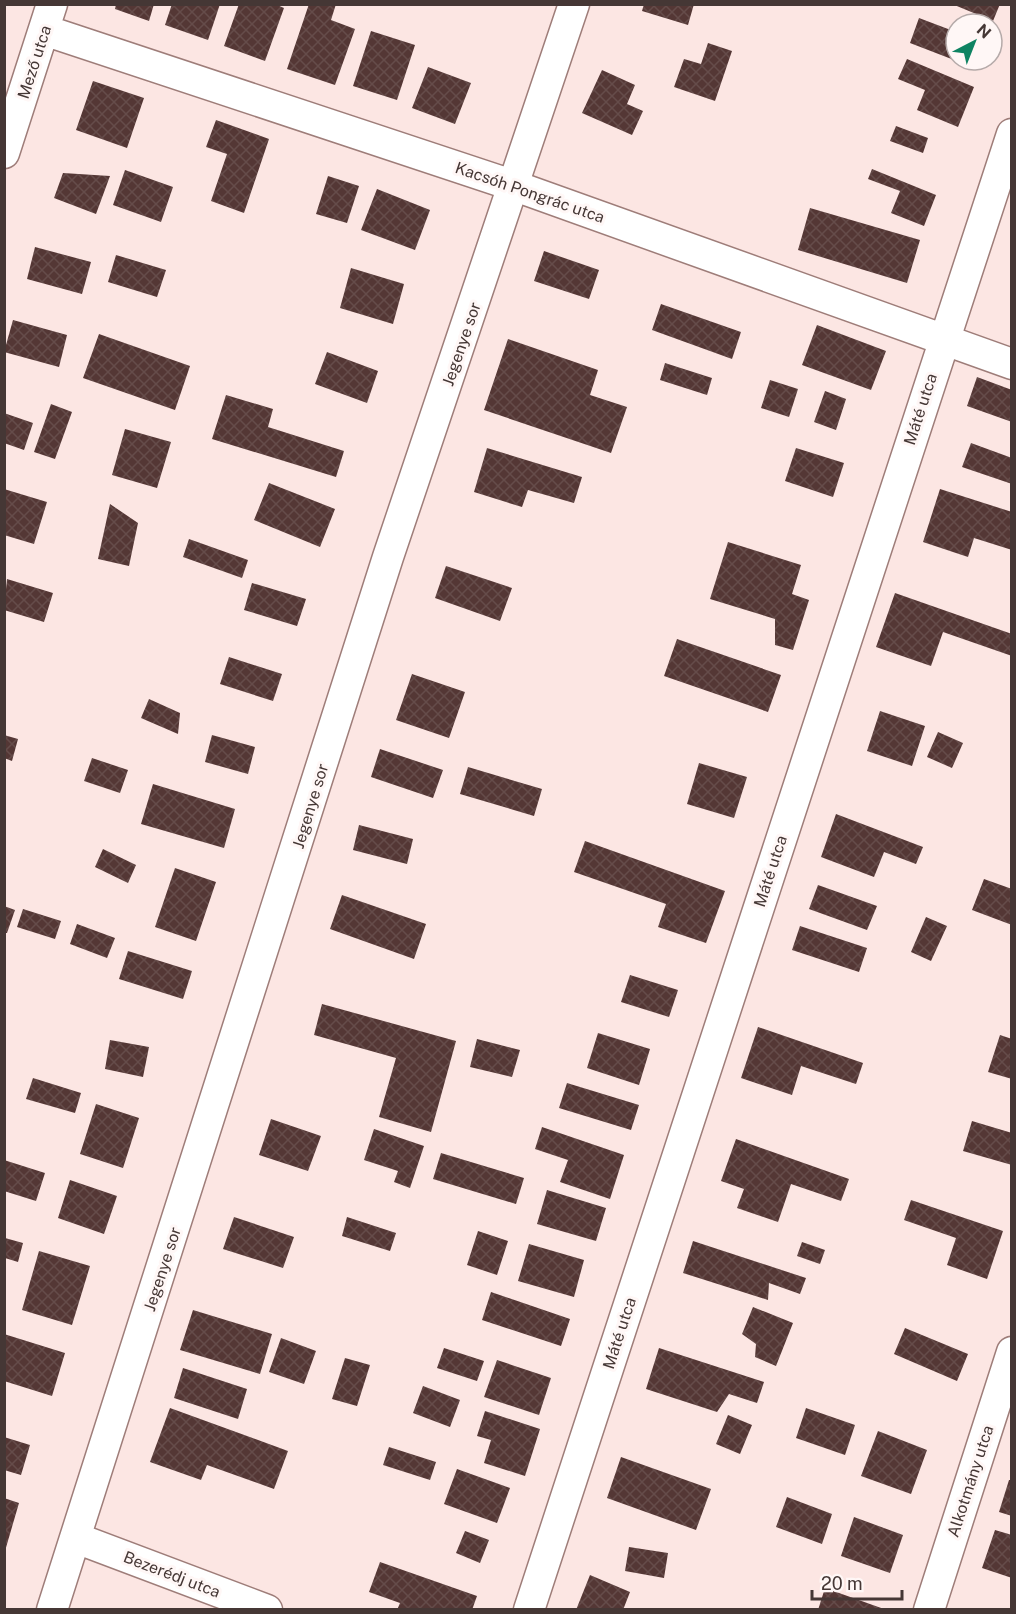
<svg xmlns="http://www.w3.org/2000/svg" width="1016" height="1614" viewBox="0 0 1016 1614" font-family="'Public Sans',sans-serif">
	<defs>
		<pattern id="building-cross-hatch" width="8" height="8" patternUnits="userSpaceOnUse" patternTransform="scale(1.5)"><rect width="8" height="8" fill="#543735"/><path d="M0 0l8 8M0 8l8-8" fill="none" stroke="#654c4a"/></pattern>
	</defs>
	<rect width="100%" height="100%" fill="#fce6e3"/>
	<path fill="url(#building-cross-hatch)" d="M116 4H154L149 21 115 9Z
		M172 4H220L208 40 165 25Z
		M239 4H275L284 8 265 61 224 46Z
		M309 4H336L331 20 355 29 335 85 287 69Z
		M644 4H694L688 25 642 11Z
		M952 4H1000L993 21Z
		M919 18 956 32V60H969L967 65 910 43Z
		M371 31 415 45 397 100 353 86Z
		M708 43 732 51 715 101 674 87 684 59 701 64Z
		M907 59 974 87 958 127 917 110 925 90 898 79Z
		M428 67 471 83 455 124 412 108Z
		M602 70 635 85 627 104 643 111 632 135 582 113Z
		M93 81 144 98 127 148 76 130Z
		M216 120 269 139 244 213 211 201 227 154 206 147Z
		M896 126 928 138 923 153 890 141Z
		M872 169 936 195 924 226 891 213 900 191 868 179Z
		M125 170 173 187 161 222 113 205Z
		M63 173 110 176 96 214 54 198Z
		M328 176 359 186 347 223 316 214Z
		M377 189 430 210 415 250 361 230Z
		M810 208 920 240 907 283 798 250Z
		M35 247 91 262 82 294 27 279Z
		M544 251 599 270 589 299 534 281Z
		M116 255 166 270 157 297 108 282Z
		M351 268 404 284 393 324 340 308Z
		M661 304 741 332 732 359 652 330Z
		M13 320 67 335 59 367 4 352Z
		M817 325 886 351 871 390 802 365Z
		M99 334 190 366 175 410 83 378Z
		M508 339 598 370 590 395 627 407 611 453 484 410Z
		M327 352 378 371 367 403 315 384Z
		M665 363 712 378 707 395 660 380Z
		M977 377 1012 390V422L967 406Z
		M770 380 798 389 789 417 761 408Z
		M825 391 846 399 836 430 814 422Z
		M226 395 273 409 268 427 344 451 336 477 212 439Z
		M51 404 72 412 55 459 34 452Z
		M4 413 33 423 24 450 4 443Z
		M125 429 171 442 157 488 112 475Z
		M971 443 1012 458V484L962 467Z
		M487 448 582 477 574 503 528 490 522 507 474 492Z
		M796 448 844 463 833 497 785 481Z
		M269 483 335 509 320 547 254 520Z
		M4 489 47 502 34 544 4 535Z
		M940 489 1012 512V550L974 538 968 557 923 542Z
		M110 504 138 523 129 566 98 559Z
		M189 539 248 560 242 578 183 557Z
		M728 542 801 565 792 594 809 600 793 650 775 645V619L710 599Z
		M446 566 512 588 500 621 435 598Z
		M7 579 53 593 44 622 4 610Z
		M252 583 306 599 297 626 244 610Z
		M895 593 1012 634V656L943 632 931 666 876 647Z
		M677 639 781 675 768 712 664 676Z
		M229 657 282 674 273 701 220 684Z
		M412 674 465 692 449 738 396 720Z
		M149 699 180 713 178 734 141 718Z
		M880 711 925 726 912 766 867 751Z
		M938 732 963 743 952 768 927 757Z
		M4 735 18 739 12 761 4 758Z
		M212 735 255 747 248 774 205 762Z
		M380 749 443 770 433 798 371 777Z
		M92 758 128 770 120 793 84 781Z
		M699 763 747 777 734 818 687 804Z
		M468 767 542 789 534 816 460 794Z
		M153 784 235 809 224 848 141 824Z
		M836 814 923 847 916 864 884 852 874 877 821 857Z
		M359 825 413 839 407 864 353 850Z
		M585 841 725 891 706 943 658 927 666 904 574 872Z
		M103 849 136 865 128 883 95 867Z
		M175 868 216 882 196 941 155 927Z
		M984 879 1012 889V925L972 910Z
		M818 885 877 906 867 930 809 909Z
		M342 895 426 924 414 959 330 929Z
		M4 906 15 910 7 933H4Z
		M23 909 61 921 55 939 17 927Z
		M926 917 947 926 931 961 911 952Z
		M77 924 115 938 107 958 70 944Z
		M800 926 867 948 859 972 792 950Z
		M128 951 192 971 183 999 119 979Z
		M630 975 678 990 669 1017 621 1002Z
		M322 1004 456 1041 431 1132 379 1117 396 1058 314 1035Z
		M758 1027 863 1063 856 1084 801 1066 792 1095 741 1078Z
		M598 1033 650 1049 639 1085 587 1068Z
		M1000 1035 1012 1039V1079L988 1072Z
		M477 1039 520 1050 512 1077 470 1067Z
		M110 1040 149 1047 143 1077 105 1069Z
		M33 1078 81 1093 75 1113 26 1099Z
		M567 1083 639 1105 631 1130 559 1108Z
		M96 1104 139 1118 123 1168 80 1154Z
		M271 1119 321 1136 308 1171 259 1155Z
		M972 1121 1012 1133V1165L963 1151Z
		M542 1127 624 1155 610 1199 560 1182 568 1160 535 1149Z
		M374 1129 424 1146 410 1188 394 1182 398 1171 364 1160Z
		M736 1139 849 1179 841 1201 791 1184 778 1222 737 1208 744 1189 721 1181Z
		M441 1153 524 1178 516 1204 433 1179Z
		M4 1160 45 1173 36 1201 4 1191Z
		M70 1180 117 1196 104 1234 58 1218Z
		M547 1190 606 1208 596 1241 537 1224Z
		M911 1200 1003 1231 987 1279 947 1265 956 1238 904 1220Z
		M234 1217 294 1237 283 1268 223 1249Z
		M347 1217 396 1233 390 1251 342 1236Z
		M478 1231 508 1241 497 1275 467 1265Z
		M5 1238 23 1243 18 1262 5 1258Z
		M693 1241 806 1278 800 1294 769 1283 768 1300 683 1273Z
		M802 1242 825 1250 820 1264 797 1256Z
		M529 1244 584 1260 574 1297 518 1281Z
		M39 1251 90 1266 72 1325 22 1310Z
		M491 1292 570 1319 561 1346 482 1320Z
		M753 1307 793 1323 776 1366 755 1357 756 1344 742 1334Z
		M193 1310 272 1334 260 1374 180 1350Z
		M905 1328 968 1354 957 1381 894 1354Z
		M4 1334 65 1353 52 1396 4 1381Z
		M281 1338 316 1351 304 1384 269 1372Z
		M444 1348 484 1361 477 1381 437 1368Z
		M659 1348 764 1382 757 1403 729 1394 717 1412 646 1389Z
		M345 1358 370 1365 357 1406 332 1399Z
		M497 1360 551 1378 539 1415 484 1397Z
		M183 1368 247 1389 238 1419 174 1398Z
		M423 1386 460 1400 450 1427 413 1413Z
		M170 1408 288 1451 274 1489 207 1465 201 1480 150 1462Z
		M806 1408 855 1425 845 1455 796 1438Z
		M485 1411 540 1429 525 1476 484 1463 491 1440 477 1436Z
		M728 1415 752 1425 740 1454 716 1444Z
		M878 1431 927 1450 911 1494 861 1476Z
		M4 1437 30 1445 21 1475 4 1470Z
		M389 1447 436 1462 430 1480 383 1465Z
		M621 1457 711 1489 696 1530 607 1498Z
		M457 1469 510 1488 497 1523 444 1504Z
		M1009 1480H1012V1516L999 1512Z
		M787 1497 832 1514 822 1544 776 1527Z
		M4 1498 19 1503 5 1551H4Z
		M854 1517 903 1535 890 1573 841 1556Z
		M995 1530 1012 1535V1578L982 1568Z
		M465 1531 489 1540 480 1563 456 1553Z
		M629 1547 668 1553 664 1578 625 1571Z
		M380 1562 477 1596 472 1610H397L400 1603 369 1592Z
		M590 1575 630 1592 623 1610H576Z
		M825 1588 884 1609V1610H818Z"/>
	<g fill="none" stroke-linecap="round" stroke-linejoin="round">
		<defs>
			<path id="street" d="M44 30 515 186 1012 364
				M4 153 52 4
				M76 1538 267 1610
				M52 1610 388 557 574 4
				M529 1610 1012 134
				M929 1610 1012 1352"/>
		</defs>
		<use href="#street" stroke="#9e7d79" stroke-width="33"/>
		<use href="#street" stroke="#fff" stroke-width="30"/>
	</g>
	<g text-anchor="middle" stroke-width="6" stroke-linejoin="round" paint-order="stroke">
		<g font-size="16" fill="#453735" stroke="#fff7f6">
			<text transform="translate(34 62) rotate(-72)" y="6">Mező utca</text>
			<text transform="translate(530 192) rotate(19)" y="6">Kacsóh Pongrác utca</text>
			<text transform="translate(461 344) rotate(-71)" y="6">Jegenye sor</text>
			<text transform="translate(920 409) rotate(-72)" y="6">Máté utca</text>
			<text transform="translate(310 806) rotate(-73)" y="6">Jegenye sor</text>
			<text transform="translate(770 871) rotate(-72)" y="6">Máté utca</text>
			<text transform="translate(162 1269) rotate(-72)" y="6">Jegenye sor</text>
			<text transform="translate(619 1333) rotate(-72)" y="6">Máté utca</text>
			<text transform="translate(970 1481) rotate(-72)" y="6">Alkotmány utca</text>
			<text transform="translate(172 1574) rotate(21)" y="6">Bezerédj utca</text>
		</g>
	</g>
	<rect width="1016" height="1614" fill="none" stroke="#453735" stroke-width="12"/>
	<g transform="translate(974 42) rotate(42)"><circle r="28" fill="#fff7f6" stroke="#b5aaa9" stroke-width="1.5"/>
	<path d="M0-4.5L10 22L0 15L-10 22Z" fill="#0f8362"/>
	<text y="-9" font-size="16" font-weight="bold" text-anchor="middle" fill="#453735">N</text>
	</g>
	<path d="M812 1590v9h90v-9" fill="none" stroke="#453735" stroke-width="3"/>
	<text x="821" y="1590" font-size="18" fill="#453735" stroke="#fff7f6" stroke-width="4.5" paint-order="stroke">20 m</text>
</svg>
